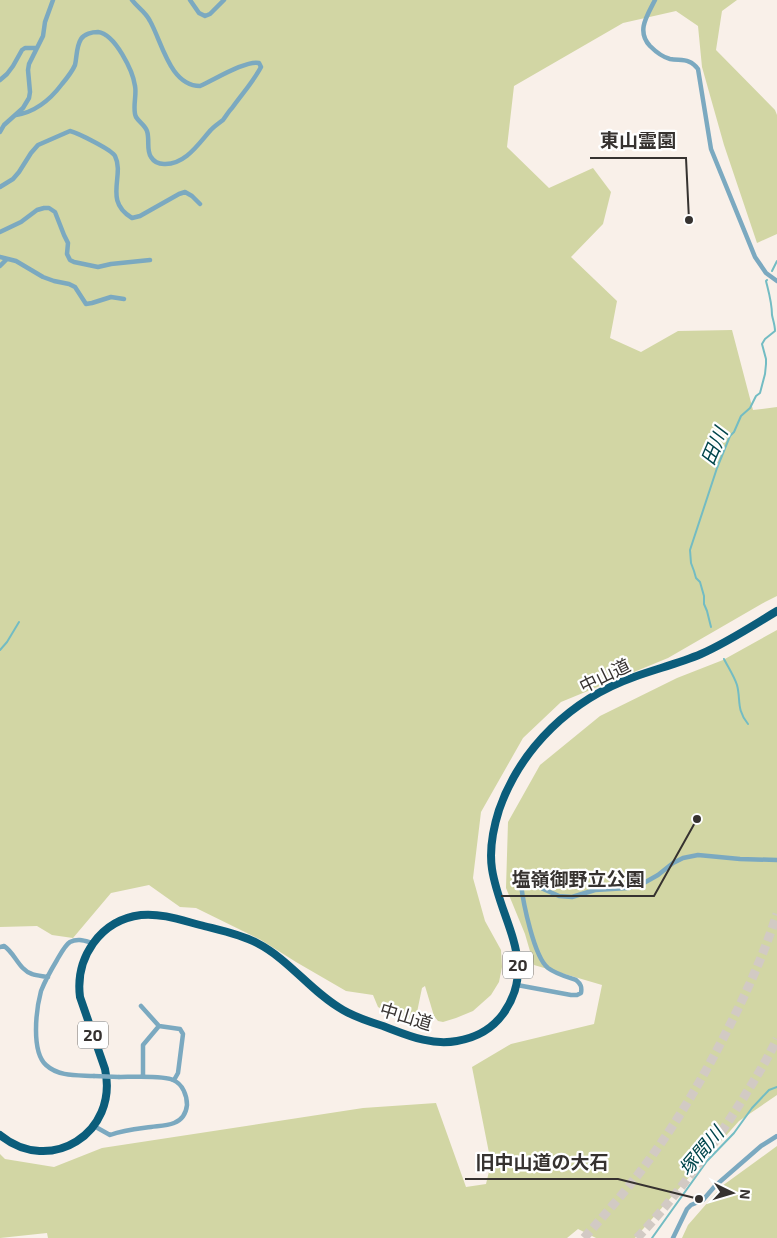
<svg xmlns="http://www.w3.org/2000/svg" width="777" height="1238" viewBox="0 0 777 1238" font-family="'Exo 2','Noto Sans JP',sans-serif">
	<rect width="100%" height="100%" fill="#f9f0e9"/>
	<path fill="#d2d6a4" d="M0 0H737L722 11 716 50 775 110 777 115V234L757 243 724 145 702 67 698 26 676 11 623 23 514 86 507 147 549 188 593 168 611 192 603 224 571 257 617 301 610 338 641 352 678 331 732 330 753 410 777 407V596L765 602 668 658 561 702 523 738 481 812 473 878 485 921 501 950 502 967 499 982 491 995 473 1011 456 1018 443 1022 438 1021 434 1016 425 986 422 988 416 1017 412 1020 396 1016 378 1007 373 995 346 991 296 962 261 940 196 908 180 907 149 885 111 893 73 938 52 935 37 926 0 927Z
		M777 630V1095L739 1121 635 1238H596L578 1229 567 1238H48L47 1233 0 1238V1154L5 1159 54 1167 102 1148 363 1108 436 1103 466 1187 486 1184 491 1163 472 1067 511 1044 594 1024 602 985 534 965 525 934 506 888 508 822 540 765 600 716 677 678 723 660Z
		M777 1146V1238H682L688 1225 722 1186Z"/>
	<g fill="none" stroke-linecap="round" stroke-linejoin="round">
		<path stroke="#73bcc3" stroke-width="2" d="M772 271 777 261
			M711 627 707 611 704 604V596L700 582 696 578 694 571 691 563 690 550 717 468 730 436 734 432 741 416 750 408 756 396 760 393 765 374 766 364V359L762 344 765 339 775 331C775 325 773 320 772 315 772 303 769 293 766 281L767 280
			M0 650 7 642 19 622
			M724 659C728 667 734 676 737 685 741 700 736 709 748 724
			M652 1238 707 1161 734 1133 752 1108 769 1090 777 1087"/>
		<path stroke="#d2cac4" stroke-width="9" stroke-dasharray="9 4.5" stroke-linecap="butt" d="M584 1238C608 1211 633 1183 654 1153 675 1124 693 1094 710 1063 736 1015 760 966 777 914
			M637 1238C675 1198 709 1152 739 1105 752 1084 766 1062 777 1039"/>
		<path stroke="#7ba9c0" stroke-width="4.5" d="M190 0 199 13 205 16 210 14 224 0
			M655 0C647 16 636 31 650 46 656 52 662 57 670 59 682 61 690 58 698 69L711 149 755 257 766 273 777 281
			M0 80 7 74 13 66 22 50 25 48H36
			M16 115C36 112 50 100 62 84 67 78 72 72 75 65 77 57 76 47 81 39 84 34 92 32 98 32 115 34 133 71 135 86 137 95 132 109 136 117 139 122 145 125 147 131 150 140 146 150 151 157 154 162 159 164 164 164 184 165 197 146 209 132 213 127 218 124 223 120 226 116 229 111 232 108 242 94 253 82 261 67L259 63C246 60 214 80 200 86 170 86 162 42 150 21 146 12 137 7 132 0
			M0 132 4 125 23 108 29 98 30 92 28 70 29 64 43 36 45 22 53 0
			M0 187 13 179 19 172 31 153 38 145 70 131C78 133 112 150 115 156 125 176 103 201 132 218L140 216 179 194 185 192 192 196 200 204
			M0 232 21 222 37 210 44 208H49L55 212 64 235 68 243 67 254 70 260 74 262 98 267 111 264 150 260
			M0 257 16 261 43 277 54 281 69 284 75 287 86 304 92 303 111 297 124 299
			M0 266 7 259
			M93 943C85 941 78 938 70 942 65 945 60 955 57 960 51 970 45 981 41 991 36 1010 31 1051 46 1065 59 1077 78 1075 94 1076
			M0 947 4 946C15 953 19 970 32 974 37 976 43 976 48 977
			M517 985 571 995H577L581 993C582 987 581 984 576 980 567 977 556 974 548 968 534 957 523 902 521 884H532L559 896 572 897 595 890 628 888 642 884 658 875 673 863 683 858 698 855 740 859 777 860
			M141 1006 159 1026 180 1029 183 1034 178 1073 174 1080
			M143 1077V1045L159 1026
			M94 1126 110 1135C124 1130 136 1129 151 1127 158 1126 167 1126 174 1123 182 1120 186 1114 187 1105 187 1096 183 1084 173 1080 164 1075 131 1077 119 1077
			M673 1238 687 1209 691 1205 703 1200 715 1186 761 1146 777 1136"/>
		<path stroke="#0b5d7b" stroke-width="8" d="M0 1135C50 1176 119 1133 105 1069L80 997C75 958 100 920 141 915 161 913 181 920 200 925 219 930 240 934 257 943 290 960 311 992 343 1010 355 1017 370 1022 383 1026 407 1035 431 1046 457 1041 475 1038 492 1029 503 1014 539 964 500 921 492 869 489 849 493 829 499 810 521 747 572 699 634 677 656 669 680 663 701 654 728 642 752 626 777 611"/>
		<path stroke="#7ba9c0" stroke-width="4.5" d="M94 1076 119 1077"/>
	</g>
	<g text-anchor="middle" stroke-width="4.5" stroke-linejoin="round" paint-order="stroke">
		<g fill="#fff" stroke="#72706e" stroke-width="1">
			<rect x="503" y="951.5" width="30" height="27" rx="4"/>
			<rect x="78" y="1021.5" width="30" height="27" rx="4"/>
		</g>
		<g font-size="16" font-weight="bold" fill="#363230">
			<text x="518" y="971">20</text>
			<text x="93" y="1041">20</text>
		</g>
		<g font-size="18" fill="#363230" stroke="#fff">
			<text transform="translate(605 676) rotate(-26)" y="6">中山道</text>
			<text transform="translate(406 1017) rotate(17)" y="6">中山道</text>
		</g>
		<g font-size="19" font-style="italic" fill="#00454b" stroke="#fff">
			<text transform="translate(714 446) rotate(-67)" y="7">田川</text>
			<text transform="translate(701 1151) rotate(-50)" y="7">塚間川</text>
		</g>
	</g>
	<path fill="none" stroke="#363230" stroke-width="2" d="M689 220L686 158H590M697 819L654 896H501M699 1199L618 1179H465"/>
	<g fill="#363230" stroke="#fff" stroke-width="2">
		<circle cx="689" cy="220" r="5"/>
		<circle cx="697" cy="819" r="5"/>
		<circle cx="699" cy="1199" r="5"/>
	</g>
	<g font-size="19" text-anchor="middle" font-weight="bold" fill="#363230" stroke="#fff" stroke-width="4.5" stroke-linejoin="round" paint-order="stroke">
		<text x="638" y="147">東山霊園</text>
		<text x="578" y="886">塩嶺御野立公園</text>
		<text x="542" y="1169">旧中山道の大石</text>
	</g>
	<g transform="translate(732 1193) rotate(95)" stroke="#ffffff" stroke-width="4" paint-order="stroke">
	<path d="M0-4L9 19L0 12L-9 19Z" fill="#363230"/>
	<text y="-8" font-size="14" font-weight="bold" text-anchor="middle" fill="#363230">N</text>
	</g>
</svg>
